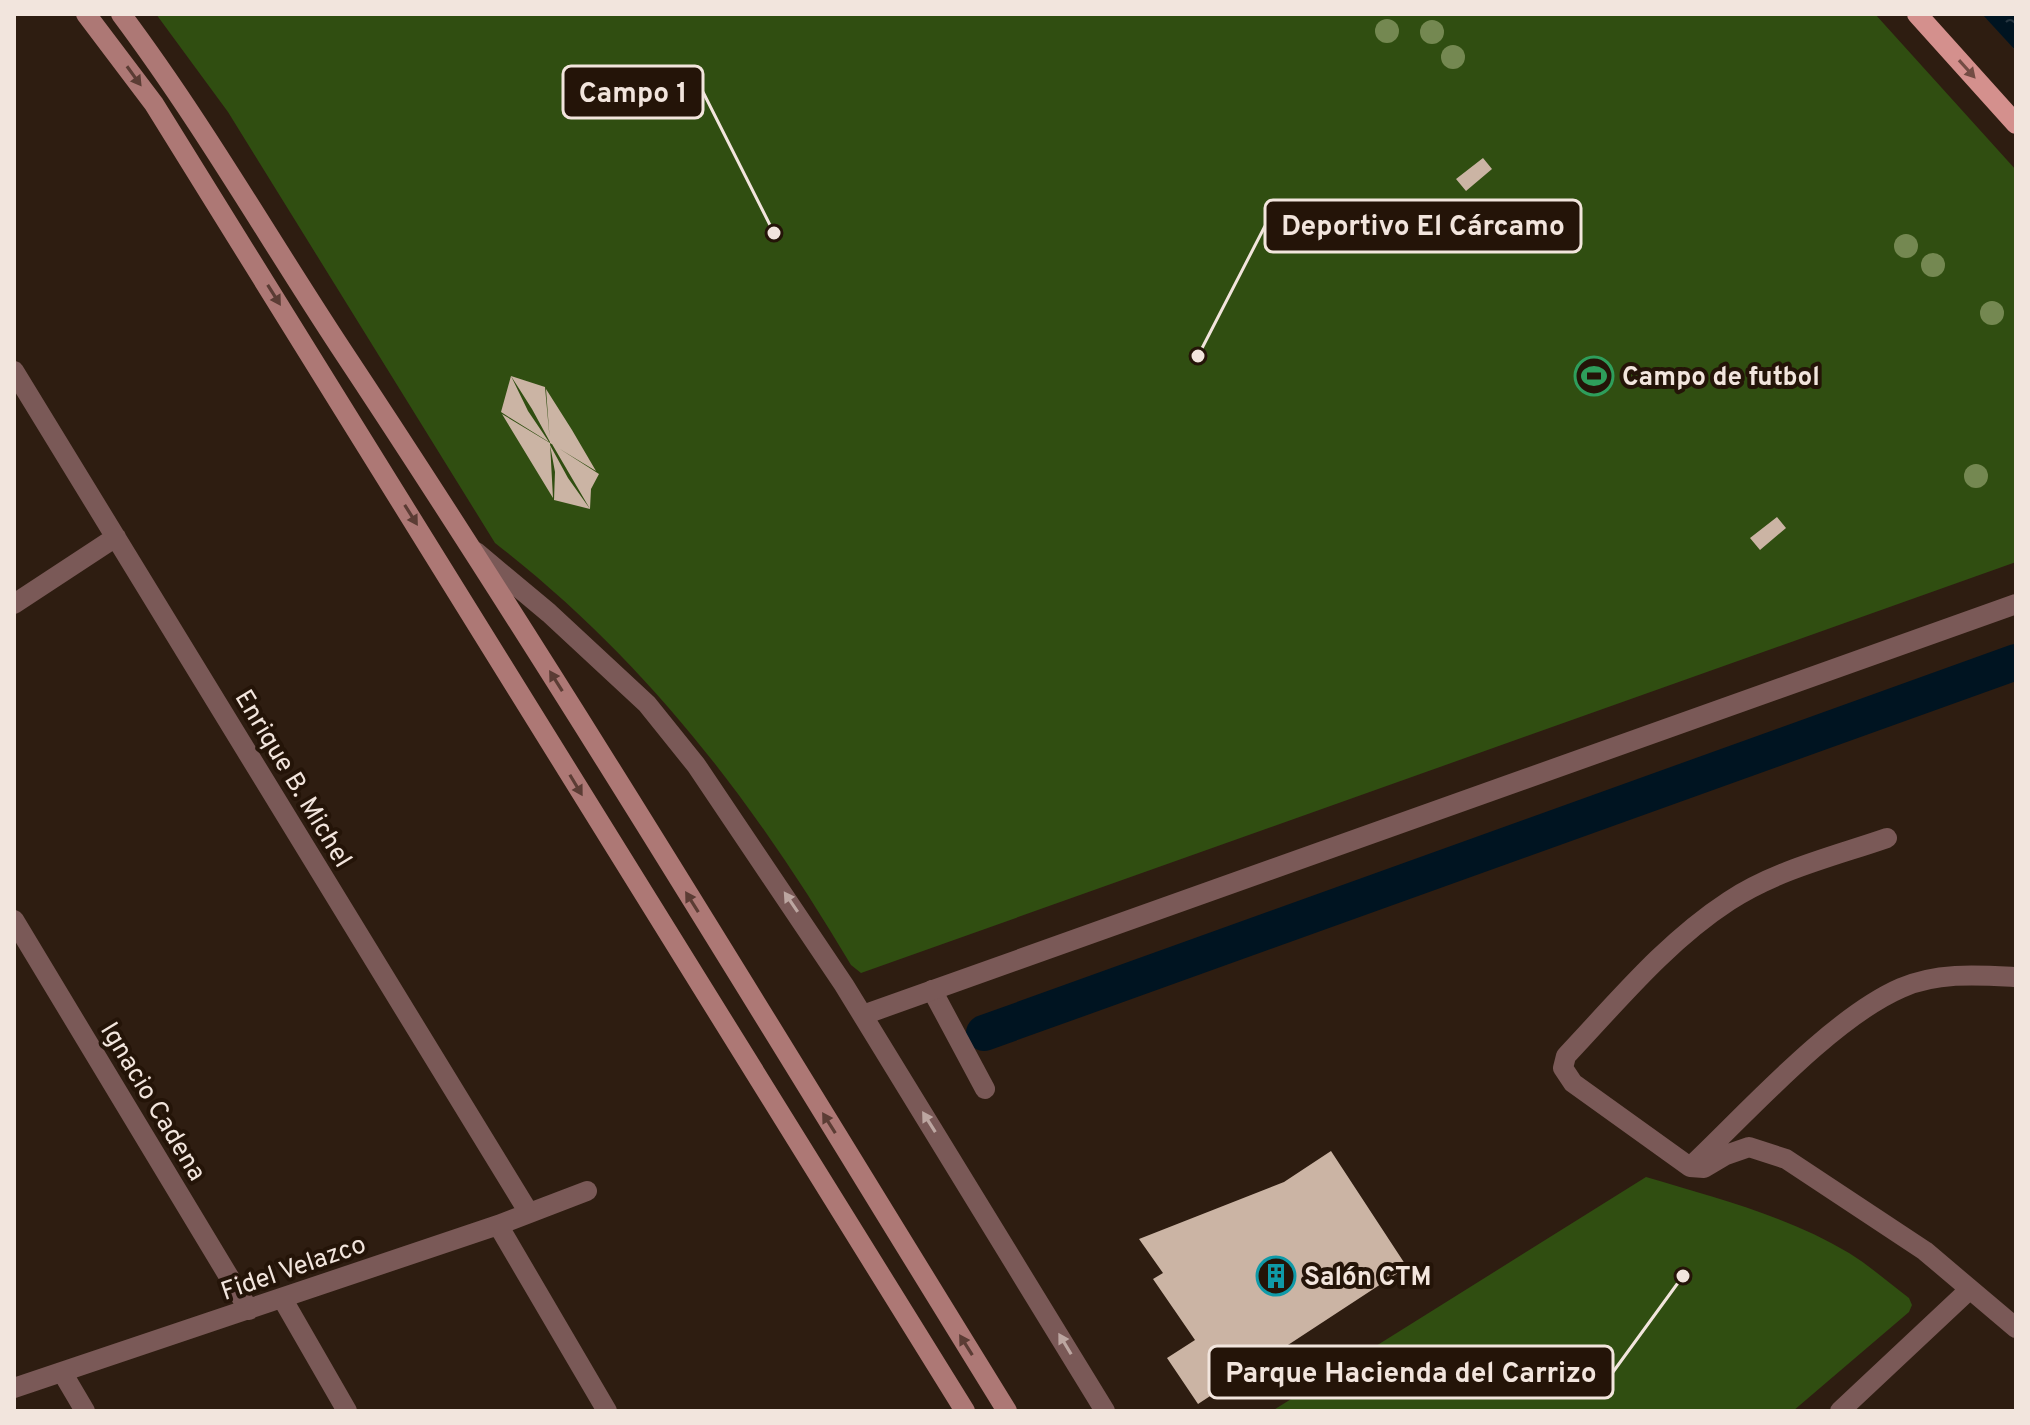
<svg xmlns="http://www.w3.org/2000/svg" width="2030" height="1425" viewBox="0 0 2030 1425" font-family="Overpass,sans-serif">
	<defs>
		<pattern id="water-ripples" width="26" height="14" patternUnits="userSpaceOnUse" patternTransform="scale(2)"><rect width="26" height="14" fill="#001421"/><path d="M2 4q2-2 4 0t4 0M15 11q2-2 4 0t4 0" fill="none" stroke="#263641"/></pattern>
	</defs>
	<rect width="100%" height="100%" fill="#2e1d11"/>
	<path fill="#304e11" d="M156 14H1875L2016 170V562L861 973 851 965C754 802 646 660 495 543L228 112Z
		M1646 1177C1713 1197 1788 1216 1849 1253 1870 1266 1889 1283 1909 1298L1912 1305 1909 1312 1793 1411H1272Z"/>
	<path fill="url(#water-ripples)" d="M1982 14H2016V51Z"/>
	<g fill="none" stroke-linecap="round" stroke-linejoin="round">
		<path stroke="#001421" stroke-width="36" d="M984 1033 2016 662"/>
	</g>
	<path fill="#cbb4a4" d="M1483 158 1492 169 1466 191 1456 179Z
		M511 376 545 387 550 442 532 409Z
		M511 376 528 411 549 442 501 412Z
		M546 389 572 430 550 443 572 430 596 471 550 443 553 498 502 414 550 443Z
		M552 444 599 474 591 489 590 509Z
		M550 445 568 478 590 509 554 500 555 472Z
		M1777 517 1786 528 1760 550 1750 538Z
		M1331 1151 1407 1267 1198 1404 1167 1358 1195 1340 1153 1279 1163 1273 1139 1239 1284 1182Z"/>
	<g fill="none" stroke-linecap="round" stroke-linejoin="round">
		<path stroke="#7a5957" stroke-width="20" d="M932 990 985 1089"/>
		<path stroke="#7a5957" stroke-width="20" d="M14 371 529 1213
			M476 552 549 613 647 704 696 765 844 985 1105 1411
			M14 604 116 537
			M1887 838C1835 856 1776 870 1729 901 1666 942 1617 1002 1566 1056L1563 1068 1573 1083 1690 1167 1704 1168 1726 1155 1749 1147 1786 1159 1925 1251 2016 1328
			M14 920 249 1310
			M863 1015 2016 604
			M1692 1165C1748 1112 1832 1018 1901 988 1937 972 1978 975 2016 977
			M498 1225 607 1411
			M282 1298 347 1411
			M62 1372 85 1411
			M14 1388 498 1225 587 1191
			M1840 1411 1969 1290"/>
		<path stroke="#ad7875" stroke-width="20" d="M86 14 154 104 965 1411
			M121 14C201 121 267 236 340 347 571 696 787 1055 1007 1411"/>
		<path stroke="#d4908d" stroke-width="20" d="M1917 14 2016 124"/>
	</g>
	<g fill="#748851">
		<circle cx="1387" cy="31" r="12"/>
		<circle cx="1432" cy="32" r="12"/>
		<circle cx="1453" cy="57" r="12"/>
		<circle cx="1906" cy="246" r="12"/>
		<circle cx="1933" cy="265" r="12"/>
		<circle cx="1992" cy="313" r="12"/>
		<circle cx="1976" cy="476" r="12"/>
	</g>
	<defs><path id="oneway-solid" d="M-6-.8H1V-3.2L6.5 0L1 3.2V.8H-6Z" transform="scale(2)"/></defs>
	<use fill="#734c44" href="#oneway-solid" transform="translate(1967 69) rotate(48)"/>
	<g fill="#5b3c34">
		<use href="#oneway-solid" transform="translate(134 76) rotate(54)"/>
		<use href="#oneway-solid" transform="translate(274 295) rotate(58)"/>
		<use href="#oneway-solid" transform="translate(411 515) rotate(58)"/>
		<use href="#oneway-solid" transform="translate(556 681) rotate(-122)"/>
		<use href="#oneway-solid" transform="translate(576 785) rotate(59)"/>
		<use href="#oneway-solid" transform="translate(692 902) rotate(-122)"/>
		<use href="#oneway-solid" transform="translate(829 1123) rotate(-122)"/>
		<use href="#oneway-solid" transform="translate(966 1345) rotate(-122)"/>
	</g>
	<g fill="#bca6a1">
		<use href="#oneway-solid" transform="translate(791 902) rotate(-124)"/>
		<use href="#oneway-solid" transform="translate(929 1122) rotate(-122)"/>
		<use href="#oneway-solid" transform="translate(1065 1344) rotate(-121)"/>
	</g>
	<defs>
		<symbol id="stadium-ring" viewBox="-11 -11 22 22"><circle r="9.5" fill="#241408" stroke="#2e9e5b" stroke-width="1.5"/><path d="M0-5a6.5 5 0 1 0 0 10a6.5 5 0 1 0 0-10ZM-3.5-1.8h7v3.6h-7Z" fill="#2e9e5b"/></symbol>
		<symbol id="building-ring" viewBox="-11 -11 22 22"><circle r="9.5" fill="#241408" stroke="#0f9aa8" stroke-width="1.5"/><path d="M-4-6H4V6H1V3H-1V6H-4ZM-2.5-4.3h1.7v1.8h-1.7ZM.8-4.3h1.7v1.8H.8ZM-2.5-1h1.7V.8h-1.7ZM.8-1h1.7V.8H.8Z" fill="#0f9aa8"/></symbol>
	</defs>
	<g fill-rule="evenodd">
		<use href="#stadium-ring" x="1572" y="354" width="44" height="44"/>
		<use href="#building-ring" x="1254" y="1254" width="44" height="44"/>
	</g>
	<g text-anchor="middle" stroke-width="8" stroke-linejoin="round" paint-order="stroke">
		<g font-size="26" font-weight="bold" fill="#f2e5dd" stroke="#241408" text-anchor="start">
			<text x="1622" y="385">Campo de futbol</text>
			<text x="1304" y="1285">Salón CTM</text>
		</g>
		<g font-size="26" fill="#f2e5dd" stroke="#241408">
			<text transform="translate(294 778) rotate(59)" y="9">Enrique B. Michel</text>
			<text transform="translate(154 1101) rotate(59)" y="9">Ignacio Cadena</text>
			<text transform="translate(293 1267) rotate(-19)" y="9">Fidel Velazco</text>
		</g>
	</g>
	<path fill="none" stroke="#f2e5dd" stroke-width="3" d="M774 233L703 92M1198 356L1265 226M1683 1276L1613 1372"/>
	<g fill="#f2e5dd" stroke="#241408" stroke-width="3">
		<circle cx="774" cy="233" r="8"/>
		<circle cx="1198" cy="356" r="8"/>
		<circle cx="1683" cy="1276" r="8"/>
	</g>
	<g fill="#241408" stroke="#f2e5dd" stroke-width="3">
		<rect x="563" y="66" width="140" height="52" rx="8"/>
		<rect x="1265" y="200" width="316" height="52" rx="8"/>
		<rect x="1209" y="1346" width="404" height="52" rx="8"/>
	</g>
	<g font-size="28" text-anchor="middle" font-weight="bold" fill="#f2e5dd">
		<text x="633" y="102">Campo 1</text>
		<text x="1423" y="235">Deportivo El Cárcamo</text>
		<text x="1411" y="1382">Parque Hacienda del Carrizo</text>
	</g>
	<rect width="2030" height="1425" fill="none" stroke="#f2e5dd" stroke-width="32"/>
</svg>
